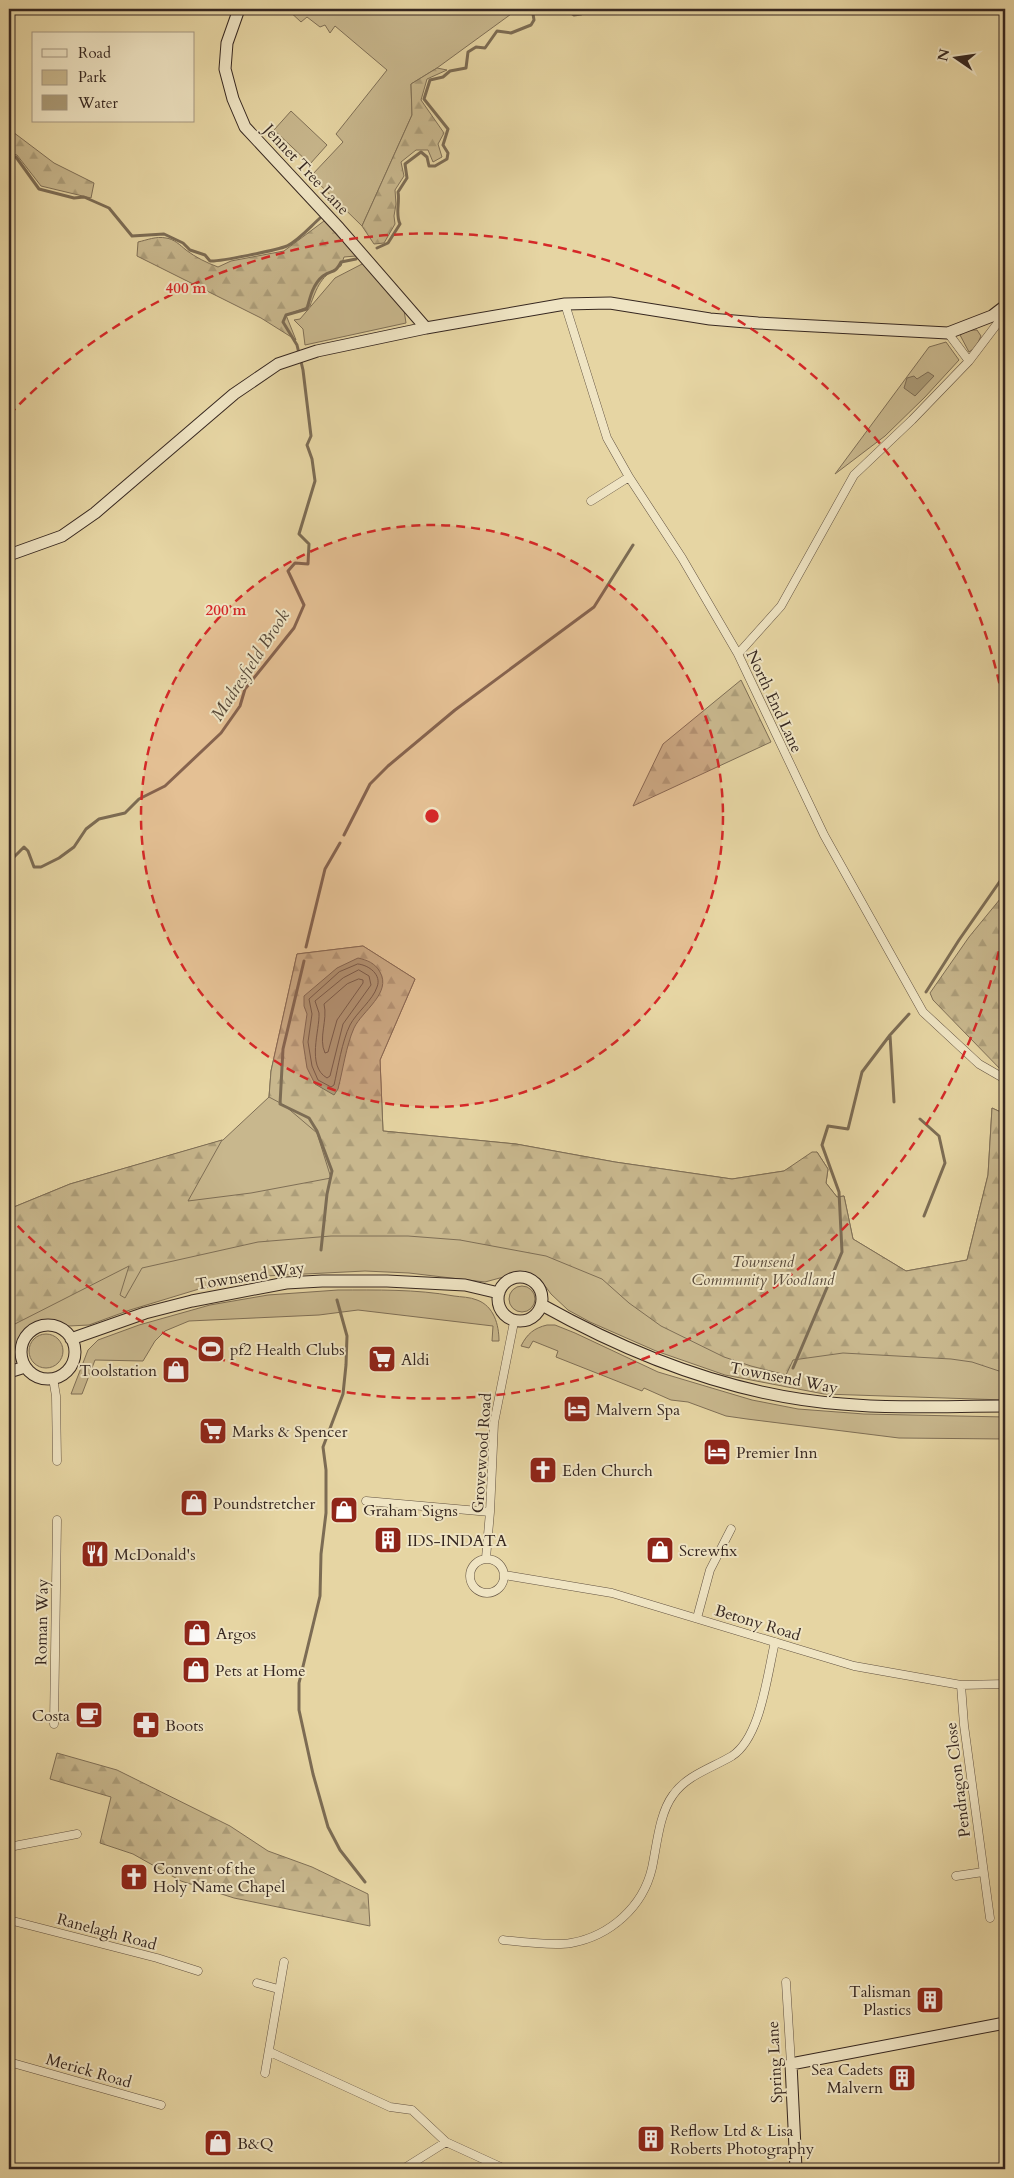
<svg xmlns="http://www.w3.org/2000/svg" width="1014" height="2178" viewBox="0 0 1014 2178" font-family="Cardo,serif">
	<defs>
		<pattern id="forest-firs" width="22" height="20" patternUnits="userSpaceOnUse" patternTransform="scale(1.25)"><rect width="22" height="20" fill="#c8b78d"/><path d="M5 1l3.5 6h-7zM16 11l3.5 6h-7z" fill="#ac9d79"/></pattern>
	</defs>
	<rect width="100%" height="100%" fill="#e6d5a3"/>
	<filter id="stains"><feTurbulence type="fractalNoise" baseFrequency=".004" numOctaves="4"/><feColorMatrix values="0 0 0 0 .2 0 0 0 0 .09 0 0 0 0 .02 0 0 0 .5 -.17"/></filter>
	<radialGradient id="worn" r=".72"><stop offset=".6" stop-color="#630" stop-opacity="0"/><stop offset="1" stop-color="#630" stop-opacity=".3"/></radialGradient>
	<path fill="#c8b78d" stroke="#7f6f56" d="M287 9H518L437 68 411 84 412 115 362 226 311 176 343 142 336 134 387 70 335 26 330 33 325 25 320 27 307 17 301 22Z
		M291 111 327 145 310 164 274 130Z
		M364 263 404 310 406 323 305 345 303 329 294 320 300 319 335 278Z
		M968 330H977L981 336 976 347 969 352 960 335Z
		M946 342 959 360 925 397 885 436 835 474 929 347Z
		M363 946 415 979 380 1060 383 1131 516 1144 615 1162 732 1179 784 1171 817 1152 828 1169 826 1183 837 1197 844 1196 853 1239 906 1271 967 1260 988 1175 992 1108 1005 1114V1400L824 1394 725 1375 656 1351 590 1322 568 1310 551 1294 540 1279 522 1272 485 1282 409 1273 365 1271 265 1276 199 1289 130 1310 89 1325 69 1326 46 1321 35 1324 25 1331 9 1358V1209L70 1184 223 1140 269 1097 271 1071 297 954Z
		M509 1299a13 13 0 1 1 26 0a13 13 0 1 1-26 0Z
		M338 1290C376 1290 416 1289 454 1296 461 1297 470 1297 477 1300 494 1306 499 1325 499 1341H492L493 1326 358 1310 319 1315 189 1321 165 1331 155 1341 143 1361 95 1360 82 1394H71L88 1350 98 1340 139 1325 210 1305 268 1295Z
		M547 1325H555L575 1333 658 1372 752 1400 798 1409 864 1414 1005 1417V1439L899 1438 747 1419 726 1416 688 1402 671 1400 644 1388 642 1391 556 1357 558 1351 533 1341 529 1348 521 1346C527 1334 534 1328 547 1325Z
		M29 1351a17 17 0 1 1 34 0a17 17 0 1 1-34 0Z"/>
	<path fill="url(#forest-firs)" stroke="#7f6f56" d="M437 68 447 70 427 79 421 100 444 133 438 144 442 157 433 162 428 150H416L401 162 404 176 395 190 396 204 394 216 395 224 384 243 374 244 362 226 412 115 411 84Z
		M9 129 54 163 94 183 91 198 41 186 17 155 9 153Z
		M324 221 356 256 344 257 341 266C321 275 317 287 310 306L286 315 296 340 261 318 137 256 138 242C147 240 156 236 166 238 174 239 180 245 186 250 195 257 207 263 218 267L231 261 284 251Z
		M741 680 771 742 633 806 663 744Z
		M1005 893V1074L933 1000 930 993 969 937Z
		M363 946 415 979 380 1060 383 1131 516 1144 615 1162 732 1179 784 1171 812 1152H817L828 1169 826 1183 837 1197 844 1196 853 1239 906 1271 967 1260 988 1175 992 1108 1005 1114V1373L972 1362 951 1359 843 1353 793 1360 786 1375 751 1366 724 1357 661 1326 629 1303 602 1279 546 1256 460 1240 408 1236H331L258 1242 142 1268 125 1298 120 1295 129 1266 9 1327V1209L70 1184 222 1140 188 1201 251 1193 331 1178 317 1133 284 1105 269 1097 271 1071 297 954Z
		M57 1753 117 1770 230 1826 268 1851 312 1867 368 1894 370 1926 234 1898 181 1881 133 1854 100 1843 111 1797 50 1779Z"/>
	<path fill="#aa9a76" stroke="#7c6c54" d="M928 372 934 376 915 396 904 388 907 378 914 376 917 379Z
		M358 958C367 960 375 963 380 972 392 993 362 1011 354 1028 346 1046 343 1070 338 1089L334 1095 315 1084 307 1068 303 1042 307 1014 304 1006V996L337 968Z"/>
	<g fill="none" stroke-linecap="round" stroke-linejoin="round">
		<path stroke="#70604b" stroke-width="1" d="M358 964C369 965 382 975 377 987 373 1000 356 1013 350 1025 342 1041 338 1068 334 1085L331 1087 318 1080 312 1066 308 1042 312 1014 309 999 339 972Z
			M359 970 369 976 371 985 343 1024 330 1076 327 1078C306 1066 320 1030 319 1013 318 1009 316 1005 315 1001L343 978Z
			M359 979 363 980V983L337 1020 328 1052 325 1053C318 1038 328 1020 324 1004L347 984Z"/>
		<path stroke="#7c6c54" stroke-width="3" d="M565 9 574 15 581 14 588 9
			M9 156 16 157 39 189 74 198 84 197 109 208 132 236 164 234 183 243 190 250 205 255 210 261C219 262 277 250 287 246 299 240 310 227 320 218
			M377 248 388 243 400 224C395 214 400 203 398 192L407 178 405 164 421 152 427 157 429 166H435L447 159 448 153 443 145 448 129 424 99 430 80 443 77 450 71 466 68 468 52 476 47 485 48 497 31 511 33 531 25 534 20 533 14 535 9
			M344 835 370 784 388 766 455 710 594 607 633 545
			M9 862 24 847 28 851 34 867H41L59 858 74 847 86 829 99 819 125 813 139 799 165 786 221 733 240 706 245 689 294 628 304 605 288 571 295 563 308 564 309 544 299 534 315 481 312 459 307 445 311 436 303 370 297 345 283 322 286 315 307 309C310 297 313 284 323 276 333 269 334 275 341 262L356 259
			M9 905V912
			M306 947 325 869 340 843
			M304 961 283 1049 280 1104 309 1118 317 1131 332 1171 327 1194 321 1250
			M926 992 959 940 1005 874
			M890 1035 894 1102
			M920 1119 939 1136 945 1163 924 1216
			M337 1300 347 1336 346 1365 343 1394 323 1447 326 1470V1513L321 1554 320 1596 299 1683V1710L313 1774 328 1827 340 1850 365 1882
			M793 1368 842 1252 839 1192 822 1145 828 1126 848 1129 862 1072 890 1035 909 1014"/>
		<defs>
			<path id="street" d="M565 304 607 438 629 477 682 558 738 654 824 835 923 1012 979 1064 1005 1079
				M948 333 969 361
				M591 501 629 477
				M738 654 781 606 854 475 912 420 969 361 997 324 1004 309
				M53 1378 56 1396 57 1461
				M366 1501 490 1512
				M486 1558 490 1512 494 1423 514 1322
				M470 1576a17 17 0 1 1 34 0a17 17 0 1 1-34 0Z
				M504 1575 612 1593 854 1666 961 1685 1005 1684
				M697 1618 710 1570 731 1529
				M961 1685 964 1725 990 1918
				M54 1724 57 1520
				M9 1847 77 1834
				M956 1876 983 1872
				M9 1920 157 1958 198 1971
				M503 1940C521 1942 554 1946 571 1943 610 1936 643 1907 652 1868 657 1845 659 1814 673 1795 687 1775 712 1768 732 1756 761 1737 767 1675 775 1642
				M786 1982 791 2064
				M257 1983 278 1989
				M270 2052 390 2107 412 2110 446 2142 505 2169
				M9 2062 161 2105
				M265 2073 284 1962
				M403 2169 446 2142"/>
			<path id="secondary" d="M239 9 227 43 225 69 233 99 245 127 339 228 426 328
				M9 555 62 536 95 513 234 394 278 364 317 351 426 328 565 304 610 303 710 319 758 323 948 333 992 316 1005 306
				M498 1299a22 22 0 1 1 44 0a22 22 0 1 1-44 0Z
				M542 1305C635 1357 736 1396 842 1404 896 1409 951 1406 1005 1406
				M21 1352a27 27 0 1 1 54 0a27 27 0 1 1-54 0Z
				M71 1339 145 1313 192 1301 286 1283 322 1281H387L465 1285 499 1293
				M9 1372 25 1367
				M796 2169 791 2064 1005 2023"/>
		</defs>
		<use href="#street" stroke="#625241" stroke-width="9"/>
		<use href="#secondary" stroke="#362720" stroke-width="13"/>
		<use href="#street" stroke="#efe4c3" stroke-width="8"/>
		<use href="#secondary" stroke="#efe4c3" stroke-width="11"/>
	</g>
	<circle cx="432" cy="816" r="291" fill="#d62828" fill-opacity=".12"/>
	<g fill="none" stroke="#d62828" stroke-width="2.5" stroke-dasharray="9 6">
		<circle cx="432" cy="816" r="291"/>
		<path d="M1005 922A583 583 0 0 1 9 1217M9 415A583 583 0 0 1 1005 710"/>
	</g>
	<defs>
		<symbol id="stadium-square" viewBox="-11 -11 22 22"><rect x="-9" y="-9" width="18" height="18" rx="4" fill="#8f2418" stroke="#efe4c3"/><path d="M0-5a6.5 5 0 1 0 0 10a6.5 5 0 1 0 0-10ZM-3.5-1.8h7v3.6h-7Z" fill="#fff"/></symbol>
		<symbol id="supermarket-square" viewBox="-11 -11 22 22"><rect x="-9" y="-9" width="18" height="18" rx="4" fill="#8f2418" stroke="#efe4c3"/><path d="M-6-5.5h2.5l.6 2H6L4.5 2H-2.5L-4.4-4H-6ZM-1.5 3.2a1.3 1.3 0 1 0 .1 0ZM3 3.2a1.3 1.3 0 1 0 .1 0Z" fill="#fff"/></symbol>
		<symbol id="shop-square" viewBox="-11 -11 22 22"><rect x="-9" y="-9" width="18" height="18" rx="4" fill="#8f2418" stroke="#efe4c3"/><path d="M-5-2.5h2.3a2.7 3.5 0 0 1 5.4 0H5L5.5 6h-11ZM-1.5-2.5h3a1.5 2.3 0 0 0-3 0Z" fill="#fff"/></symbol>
		<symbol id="hotel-square" viewBox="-11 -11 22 22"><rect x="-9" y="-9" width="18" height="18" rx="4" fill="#8f2418" stroke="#efe4c3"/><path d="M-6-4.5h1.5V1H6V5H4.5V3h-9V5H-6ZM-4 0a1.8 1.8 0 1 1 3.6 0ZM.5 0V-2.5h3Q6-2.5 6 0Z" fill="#fff"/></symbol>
		<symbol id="church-square" viewBox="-11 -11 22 22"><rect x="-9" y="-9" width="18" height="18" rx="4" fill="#8f2418" stroke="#efe4c3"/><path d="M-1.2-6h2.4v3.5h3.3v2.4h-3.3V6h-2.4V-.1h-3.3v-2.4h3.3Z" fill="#fff"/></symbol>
		<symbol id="building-square" viewBox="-11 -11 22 22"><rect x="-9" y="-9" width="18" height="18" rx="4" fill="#8f2418" stroke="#efe4c3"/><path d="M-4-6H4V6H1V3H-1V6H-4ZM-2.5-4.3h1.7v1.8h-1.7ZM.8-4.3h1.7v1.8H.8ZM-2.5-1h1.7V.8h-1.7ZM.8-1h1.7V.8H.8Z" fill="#fff"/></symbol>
		<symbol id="restaurant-square" viewBox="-11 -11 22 22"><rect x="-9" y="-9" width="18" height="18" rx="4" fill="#8f2418" stroke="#efe4c3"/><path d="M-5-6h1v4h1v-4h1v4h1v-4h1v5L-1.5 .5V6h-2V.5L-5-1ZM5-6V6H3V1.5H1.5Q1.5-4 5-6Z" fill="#fff"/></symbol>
		<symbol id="cafe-square" viewBox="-11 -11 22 22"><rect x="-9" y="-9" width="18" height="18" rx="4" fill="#8f2418" stroke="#efe4c3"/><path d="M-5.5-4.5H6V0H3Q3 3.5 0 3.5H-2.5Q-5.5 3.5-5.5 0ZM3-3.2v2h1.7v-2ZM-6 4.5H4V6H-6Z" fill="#fff"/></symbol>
		<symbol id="pharmacy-square" viewBox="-11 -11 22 22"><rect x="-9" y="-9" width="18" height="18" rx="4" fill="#8f2418" stroke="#efe4c3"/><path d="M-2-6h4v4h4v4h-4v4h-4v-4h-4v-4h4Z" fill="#fff"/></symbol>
	</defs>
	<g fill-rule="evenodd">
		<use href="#stadium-square" x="195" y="1333" width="32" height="32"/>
		<use href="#supermarket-square" x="366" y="1343" width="32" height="32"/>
		<use href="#shop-square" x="160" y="1354" width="32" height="32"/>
		<use href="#hotel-square" x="561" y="1393" width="32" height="32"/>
		<use href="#supermarket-square" x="197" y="1415" width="32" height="32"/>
		<use href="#hotel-square" x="701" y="1436" width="32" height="32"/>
		<use href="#church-square" x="527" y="1454" width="32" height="32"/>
		<use href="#shop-square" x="178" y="1487" width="32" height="32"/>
		<use href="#shop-square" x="328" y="1494" width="32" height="32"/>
		<use href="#building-square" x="372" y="1524" width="32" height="32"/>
		<use href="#shop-square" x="644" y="1534" width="32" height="32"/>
		<use href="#restaurant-square" x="79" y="1538" width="32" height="32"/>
		<use href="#shop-square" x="181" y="1617" width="32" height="32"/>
		<use href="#shop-square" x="180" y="1654" width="32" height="32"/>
		<use href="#cafe-square" x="73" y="1699" width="32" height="32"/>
		<use href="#pharmacy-square" x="130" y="1709" width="32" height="32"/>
		<use href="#church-square" x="118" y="1861" width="32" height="32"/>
		<use href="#building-square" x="914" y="1984" width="32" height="32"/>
		<use href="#building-square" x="886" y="2062" width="32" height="32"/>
		<use href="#building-square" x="635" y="2123" width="32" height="32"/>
		<use href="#shop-square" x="202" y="2127" width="32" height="32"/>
	</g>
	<g text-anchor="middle" stroke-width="4" stroke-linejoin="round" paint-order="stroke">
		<g font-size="16" fill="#362720" stroke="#efe4c3">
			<text transform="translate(307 169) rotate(47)" y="6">Jennet Tree Lane</text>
			<text transform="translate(775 701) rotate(65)" y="6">North End Lane</text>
			<text transform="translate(250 1275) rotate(-9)" y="6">Townsend Way</text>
			<text transform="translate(784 1377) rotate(11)" y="6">Townsend Way</text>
			<text transform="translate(481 1453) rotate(-86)" y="6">Grovewood Road</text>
			<text transform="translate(41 1622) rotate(-89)" y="6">Roman Way</text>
			<text transform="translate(758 1622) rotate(17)" y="6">Betony Road</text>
			<text transform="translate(957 1780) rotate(-97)" y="6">Pendragon Close</text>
			<text transform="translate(107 1931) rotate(15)" y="6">Ranelagh Road</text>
			<text transform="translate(774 2062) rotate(-93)" y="6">Spring Lane</text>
			<text transform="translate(89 2070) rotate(16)" y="6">Merick Road</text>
		</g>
		<g font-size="16" font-style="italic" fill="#5a4b3b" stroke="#efe4c3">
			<text x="763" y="1267">Townsend<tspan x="763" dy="18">Community Woodland</tspan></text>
		</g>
		<g font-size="16" fill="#362720" stroke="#efe4c3" text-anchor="start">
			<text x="230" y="1355">pf2 Health Clubs</text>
			<text x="401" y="1365">Aldi</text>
			<text x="157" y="1376" text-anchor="end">Toolstation</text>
			<text x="596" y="1415">Malvern Spa</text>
			<text x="232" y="1437">Marks &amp; Spencer</text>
			<text x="736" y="1458">Premier Inn</text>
			<text x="562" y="1476">Eden Church</text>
			<text x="213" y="1509">Poundstretcher</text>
			<text x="363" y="1516">Graham Signs</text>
			<text x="407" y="1546">IDS-INDATA</text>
			<text x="679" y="1556">Screwfix</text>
			<text x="114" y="1560">McDonald's</text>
			<text x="216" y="1639">Argos</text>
			<text x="215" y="1676">Pets at Home</text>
			<text x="70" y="1721" text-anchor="end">Costa</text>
			<text x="165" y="1731">Boots</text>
			<text x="153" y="1874">Convent of the<tspan x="153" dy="18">Holy Name Chapel</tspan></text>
			<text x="911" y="1997" text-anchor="end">Talisman<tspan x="911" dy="18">Plastics</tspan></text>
			<text x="883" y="2075" text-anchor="end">Sea Cadets<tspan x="883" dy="18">Malvern</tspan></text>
			<text x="670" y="2136">Reflow Ltd &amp; Lisa<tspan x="670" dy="18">Roberts Photography</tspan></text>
			<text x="237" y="2149">B&amp;Q</text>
		</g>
		<g font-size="18" font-style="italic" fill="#594a3a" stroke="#efe4c3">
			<text transform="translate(250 665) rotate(-57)" y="6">Madresfield Brook</text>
		</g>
	</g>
	<circle cx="432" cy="816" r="8" fill="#d62828" stroke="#efe4c3" stroke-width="2.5"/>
	<g font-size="15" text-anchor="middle" font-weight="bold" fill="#d62828" stroke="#efe4c3" stroke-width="4" stroke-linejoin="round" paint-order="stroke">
		<text x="186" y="293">400 m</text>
		<text x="226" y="615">200 m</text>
	</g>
	<rect width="1014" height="2178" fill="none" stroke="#e6d5a3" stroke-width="30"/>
	<rect x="10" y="10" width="994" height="2158" fill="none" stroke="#362720" stroke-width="2.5"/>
	<rect x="15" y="15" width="984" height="2148" fill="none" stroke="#362720"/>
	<rect x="32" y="32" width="162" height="90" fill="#efe4c3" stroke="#a59882"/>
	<rect x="42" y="49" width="25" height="8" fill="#efe4c3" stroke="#a59882"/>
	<text x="78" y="58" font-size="15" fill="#362720">Road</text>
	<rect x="42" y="70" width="25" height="15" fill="#c8b78d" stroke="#a59882"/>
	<text x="78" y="82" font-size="15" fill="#362720">Park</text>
	<rect x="42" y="95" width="25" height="15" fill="#aa9a76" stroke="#a59882"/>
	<text x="78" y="108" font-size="15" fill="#362720">Water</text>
	<g transform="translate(956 58) rotate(283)" stroke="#efe4c3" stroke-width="4" paint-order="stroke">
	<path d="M0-4L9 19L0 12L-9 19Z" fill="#362720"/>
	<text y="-8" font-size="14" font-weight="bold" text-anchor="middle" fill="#362720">N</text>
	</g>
	<rect width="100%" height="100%" filter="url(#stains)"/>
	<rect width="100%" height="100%" fill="url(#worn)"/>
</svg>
